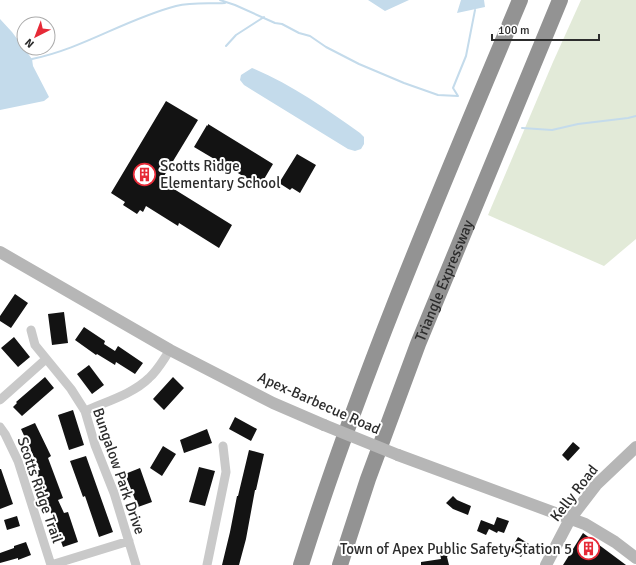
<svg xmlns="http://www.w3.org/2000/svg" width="636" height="565" viewBox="0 0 636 565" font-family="Signika,sans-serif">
	<rect width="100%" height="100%" fill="#fff"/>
	<path fill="#e2ead8" d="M581 0H636V239L604 266 488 215 553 62Z"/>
	<path fill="#c4dbeb" d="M368 0H409L385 11Z
		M461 0H484L485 7 457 13Z
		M0 19 12 32 32 59 33 66 48 95 49 97 44 101 0 110Z
		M252 68C291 84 326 109 360 133L364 137V144L361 149 355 151 348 149 244 85 240 80 241 75Z"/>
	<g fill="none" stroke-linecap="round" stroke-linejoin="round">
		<path stroke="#c4dbeb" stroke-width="2" d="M220 0 235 5 275 23 282 24 299 33 310 36 326 47 359 64 404 83 438 95 458 96
			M226 46 236 35 264 17
			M31 60 32 59C82 49 126 19 176 6 192 2 209 4 225 3
			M458 96 453 88 466 56 475 10
			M522 128 552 130 578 124 628 118 636 116"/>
	</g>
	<path fill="#131313" d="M166 101 198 120 161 181 232 225 219 248 179 223 178 226 146 206 143 212 140 210 137 214 123 205 125 202 111 193Z
		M208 124 273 164 260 186 194 147 207 125 208 126Z
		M297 154 316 165 300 193 292 188 290 190 279 183Z
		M15 294 28 303 11 328 0 321V316Z
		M64 312 68 343 52 345 48 314Z
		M84 327 105 341 104 344 115 351 118 346 143 363 135 374 116 362 115 365 97 354 96 355 75 340Z
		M14 337 30 357 18 367 1 348Z
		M89 365 104 385 92 394 77 374Z
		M45 377 54 388 22 416 13 407 17 403 16 402Z
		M173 377 184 388 164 410 153 399Z
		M73 410 84 445 69 450 58 415Z
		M235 417 257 429 251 441 229 429Z
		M35 423 51 456 48 458 63 498 58 500 64 513 68 512 78 542 63 547 36 471 40 470 21 429Z
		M207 429 212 443 184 453 180 440Z
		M573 442 580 448 568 461 562 455Z
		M163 446 176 454 162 476 150 468Z
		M249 450 264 454 256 490H255L246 539 239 565H222L230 532 237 496H238Z
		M86 456 113 532 99 537 85 496 83 497 70 461Z
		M199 467 215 471 205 506 189 502Z
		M140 468 152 502 138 507 125 474Z
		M0 469H1L13 504 0 509Z
		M453 496 457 500 471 506 468 515 453 509 446 503Z
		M17 516 20 526 7 530 4 520Z
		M497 517 509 521 504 533 498 531 497 533 489 529 486 535 477 531 481 520 494 525Z
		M583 533 626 565H563Z
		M518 537 529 544 521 557 510 551Z
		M26 542 31 555 18 560V558L0 563V553L14 548V546Z
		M446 552 449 554 447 557 449 565H421V562L441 559 440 553Z"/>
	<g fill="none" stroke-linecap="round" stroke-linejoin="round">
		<path stroke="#c9c9c9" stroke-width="9" d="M31 330 35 345 71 389 85 411 95 445 114 493 136 565
			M0 400 46 359
			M85 411C105 402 133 394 149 378 158 370 163 360 170 350
			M0 427 5 434 18 461 51 565
			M51 565 129 541
			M207 565 226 472 223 446"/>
		<path stroke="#b6b6b6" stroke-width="12" d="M0 252 170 350 273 403 324 425
			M398 455 585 524 615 542 636 558
			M546 565 570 519 596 485 636 447"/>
		<g stroke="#939393" stroke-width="16">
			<path d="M301 565C362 372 442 186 520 0"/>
			<path id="s1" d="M340 565 368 479 418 344 560 0"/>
		</g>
		<path stroke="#b6b6b6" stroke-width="12" d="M324 425 398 455"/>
	</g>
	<defs>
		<symbol id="building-ring" viewBox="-11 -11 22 22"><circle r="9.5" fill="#fff" stroke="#e62a37" stroke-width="1.5"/><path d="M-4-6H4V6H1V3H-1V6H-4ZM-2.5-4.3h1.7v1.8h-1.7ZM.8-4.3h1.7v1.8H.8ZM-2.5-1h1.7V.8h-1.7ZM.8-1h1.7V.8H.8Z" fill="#e62a37"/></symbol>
	</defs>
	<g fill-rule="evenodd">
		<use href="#building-ring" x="132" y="162" width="25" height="25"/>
		<use href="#building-ring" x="576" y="536" width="25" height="25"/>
	</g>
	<g text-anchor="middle" stroke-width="4" stroke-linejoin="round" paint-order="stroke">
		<g font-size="15" fill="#2c2c2c" stroke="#fff" text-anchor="start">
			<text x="160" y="171">Scotts Ridge<tspan x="160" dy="17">Elementary School</tspan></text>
			<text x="572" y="554" text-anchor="end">Town of Apex Public Safety Station 5</text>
		</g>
		<g font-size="15" fill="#2c2c2c" stroke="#fff">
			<text dy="5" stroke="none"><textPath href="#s1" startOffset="303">Triangle Expressway</textPath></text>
			<text transform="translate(319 403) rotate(24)" y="5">Apex-Barbecue Road</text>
			<text transform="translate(119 471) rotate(71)" y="5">Bungalow Park Drive</text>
			<text transform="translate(40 490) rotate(71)" y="5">Scotts Ridge Trail</text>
			<text transform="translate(574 493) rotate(-52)" y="5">Kelly Road</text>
		</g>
	</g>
	<g transform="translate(36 36) rotate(222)"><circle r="19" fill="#ffffff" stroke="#ababab"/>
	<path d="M0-3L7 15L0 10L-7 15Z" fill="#e62a37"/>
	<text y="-6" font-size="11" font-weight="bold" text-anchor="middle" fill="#2c2c2c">N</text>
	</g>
	<path d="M492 34v6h107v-6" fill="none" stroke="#2c2c2c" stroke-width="2"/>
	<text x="498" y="34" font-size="12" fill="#2c2c2c" stroke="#ffffff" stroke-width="3" paint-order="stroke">100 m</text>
</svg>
